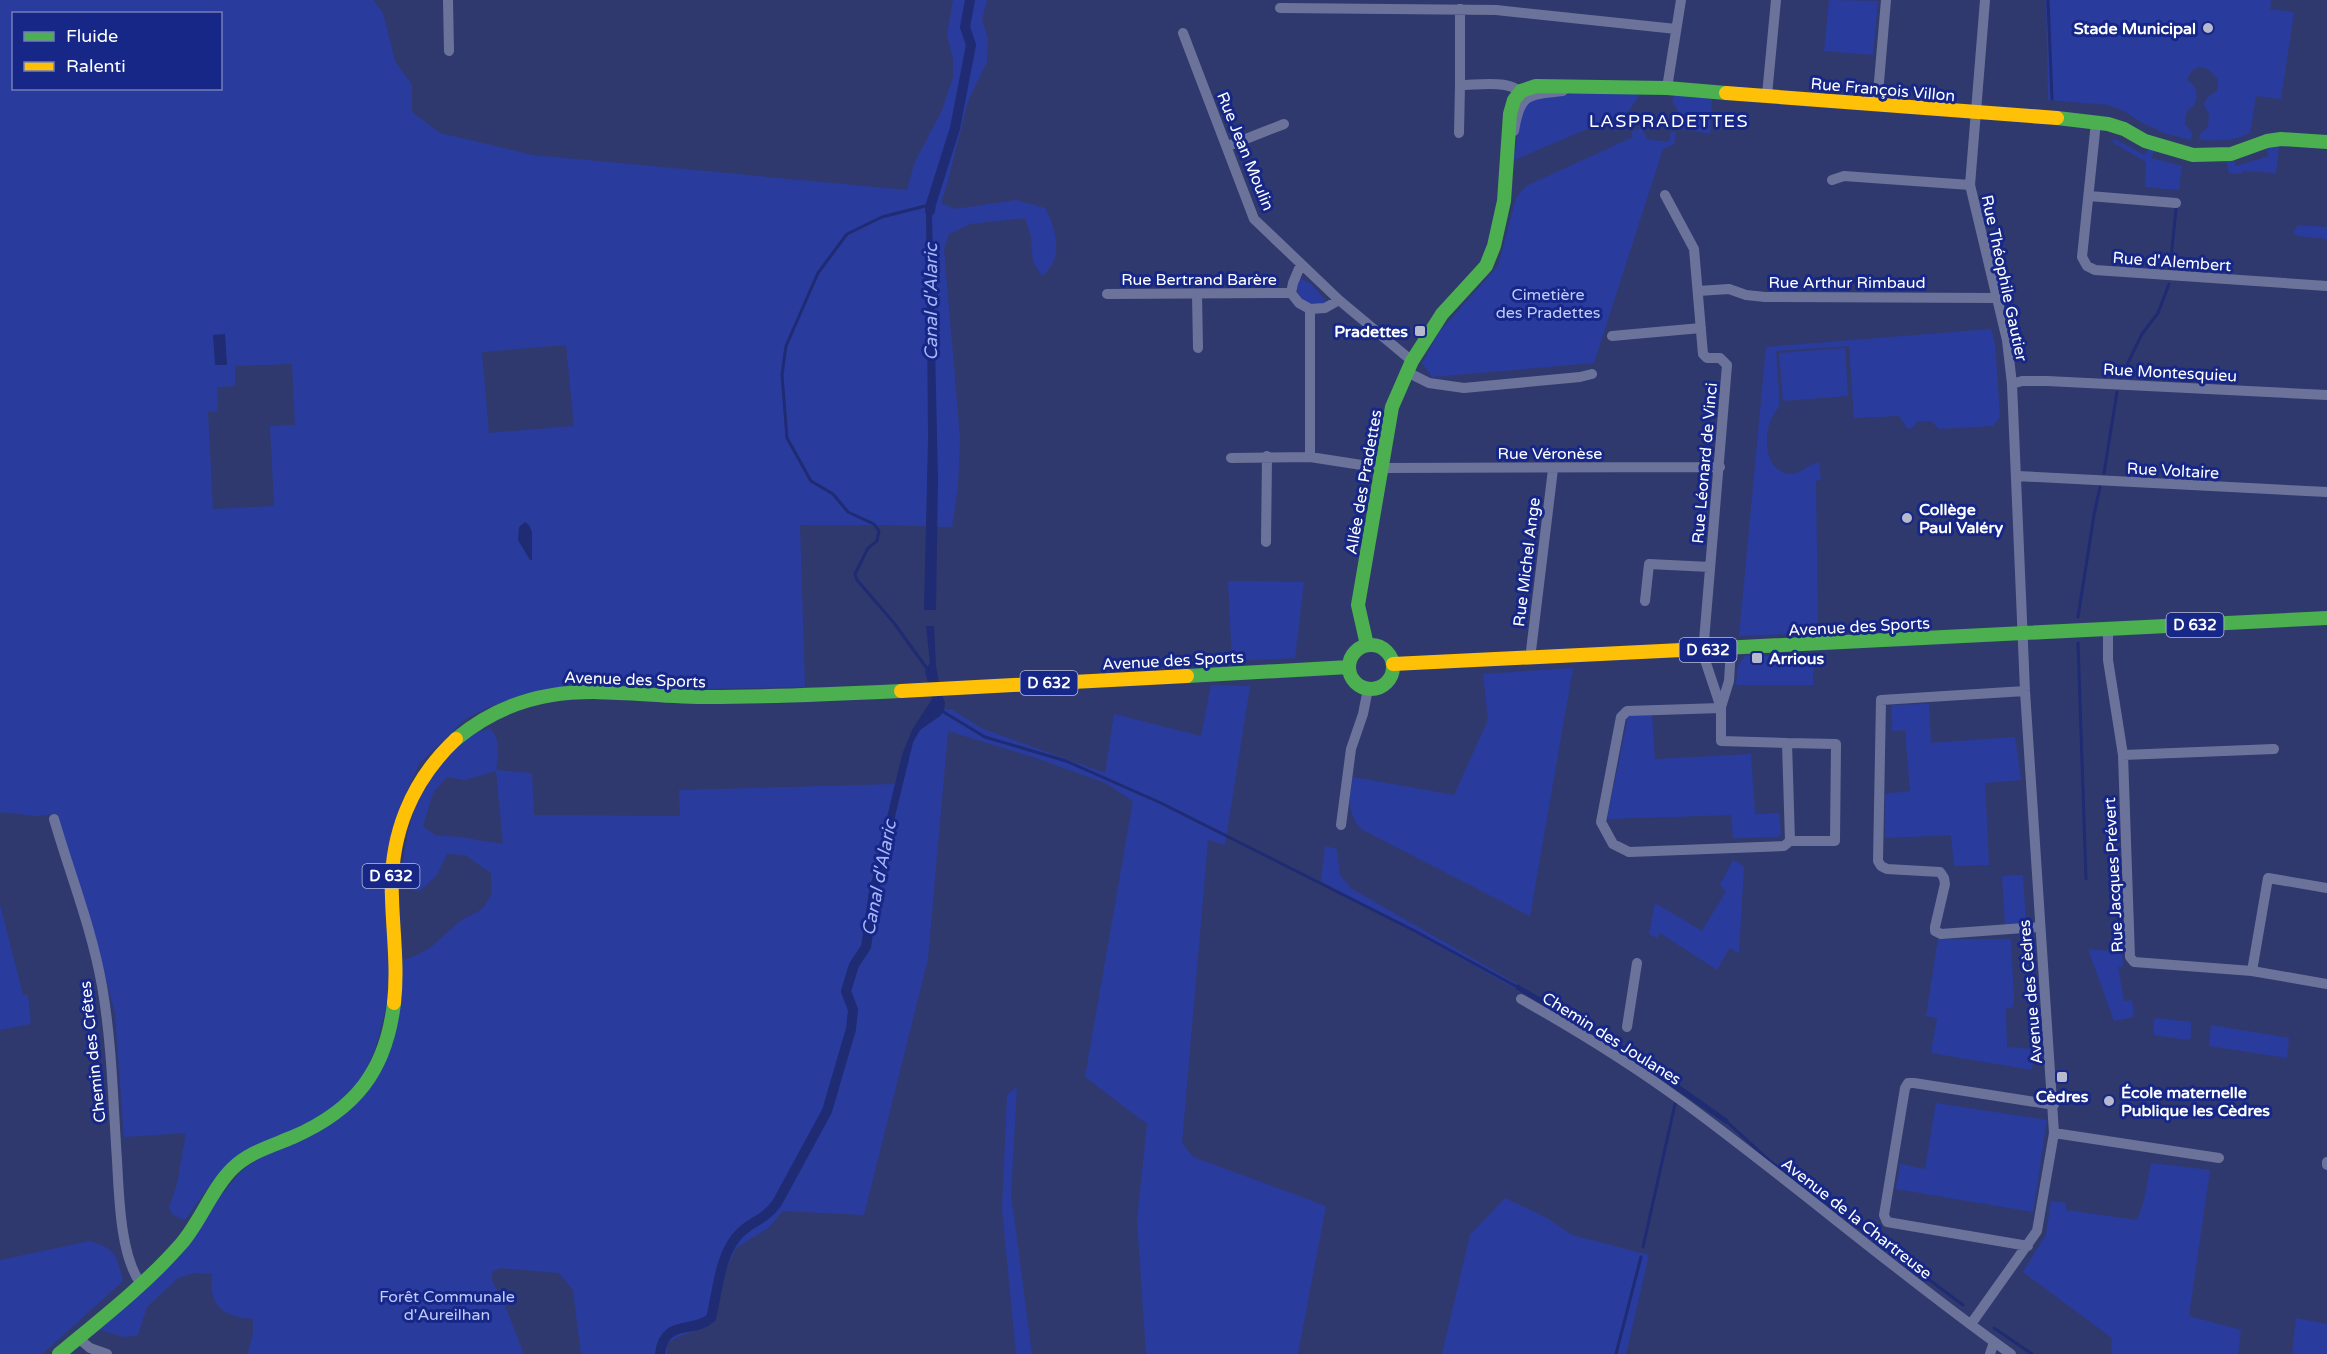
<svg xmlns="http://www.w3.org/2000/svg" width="2327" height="1354" viewBox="0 0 2327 1354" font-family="'Varela Round',sans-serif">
	<rect width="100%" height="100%" fill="#30396d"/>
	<path fill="#293c9e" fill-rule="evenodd" d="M0 0H373L383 13 395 61 412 85V112L440 133 533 155 907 190 914 164 942 110 953 77V59L947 35 953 0H987L982 20 988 38 987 62 968 101 947 184 941 203 955 209 1016 200 1045 208C1057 230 1064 259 1042 276L1033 262 1031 237 1025 218 970 224 949 234 944 249 960 438 958 488 952 527 885 525H800L805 687 703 689 614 687 493 705 465 719 419 764 399 808 387 1004 375 1049 363 1077 345 1100 214 1179 185 1220 173 1215 169 1208 177 1184 186 1133 124 1137 115 1013 86 904 57 814 36 816 0 812ZM14 14H220V88H14ZM566 345 574 426 489 433 482 352ZM292 364 295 425 270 426 274 506 213 509 208 412 218 411 217 387 235 386V366Z
		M1829 0 1878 1 1873 55 1824 51Z
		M2046 0H2271L2270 9 2294 12 2281 99 2256 96 2250 133C2235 141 2216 141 2199 140L2200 134 2208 127 2209 114 2204 105C2205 99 2211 93 2217 92L2218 80C2208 66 2196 59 2187 80 2197 86 2198 92 2195 104L2187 111 2185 124 2192 133 2191 140 2167 134 2144 124 2124 111 2109 105 2048 100Z
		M1592 92H1641L1629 111 1514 160 1521 110 1536 97Z
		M1674 95 1712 99 1710 134 1680 128C1681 116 1680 111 1672 102Z
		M1641 128 1646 135V139L1669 142 1671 132H1676L1674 144 1663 149 1594 363 1432 377 1422 363 1439 332 1498 266 1516 198 1526 186 1633 137 1631 132Z
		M2115 139 2144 155 2150 148 2154 151 2151 158 2182 166 2179 190 2145 187 2146 162 2112 142Z
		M2279 146 2276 173 2243 171 2242 174 2229 173 2226 160 2233 158 2236 166 2269 156 2266 149Z
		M2298 225 2327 227V239L2297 236 2293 232Z
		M1299 278 1310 283 1327 302 1321 306 1306 304C1299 295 1294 290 1299 278Z
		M1991 329 1995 344 2000 417 1993 426 1939 429 1931 421H1918L1912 428 1908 429 1899 416 1854 418 1849 346 1776 351C1777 368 1779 385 1779 403 1779 409 1774 413 1771 419 1764 435 1764 467 1785 473 1799 477 1807 465 1819 462L1821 480 1816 481 1818 633 1739 636 1766 347Z
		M1845 348 1848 396 1783 401 1779 353Z
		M1228 581 1304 582 1295 658 1232 661Z
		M1745 656H1813V685H1736L1738 666Z
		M1573 668 1530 916 1361 829C1347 814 1349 796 1353 777L1454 795 1488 720 1483 674Z
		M1211 685 1250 686 1225 845 1208 840 1182 1143 1193 1157 1326 1206 1298 1354H1146L1137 1220 1147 1124 1085 1077 1133 801 1105 783 1036 758 948 731 928 959 864 1215 783 1211 768 1228 736 1248 725 1272 714 1323C699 1332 681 1332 667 1344V1354H581L573 1290 559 1273 500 1268 492 1272V1280L504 1303 524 1354H248L253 1333V1319C223 1316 208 1307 212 1274L195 1273 178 1278 147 1307 138 1335 124 1337 97 1329 224 1192 242 1170 379 1076 403 960C434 950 435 942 458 923 471 912 481 916 490 897 493 891 491 881 491 873L465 855 447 854 437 875 420 891 398 889 409 827 421 791 432 771 467 737 490 728C501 740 498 754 496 770L532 773 534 815 680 816 679 790 895 784 868 897 878 898 882 870 913 742 920 730 941 715 944 710 951 709 983 729 1105 773 1114 714 1201 736ZM496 771 503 844 460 837 435 835 423 826 433 793 447 777 465 780Z
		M1929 704 1931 743 2015 737 2021 780 1985 783 1989 865 1954 866 1951 835 1885 838V794L1910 791 1905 730 1892 731 1891 705Z
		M1634 714H1652L1655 759 1751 754 1755 814 1779 813 1781 834 1777 837 1733 838 1731 815 1607 819 1628 717Z
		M1325 846 1337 849 1340 875 1352 889 1517 984 1516 989 1321 881Z
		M1733 860 1744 866 1739 953 1730 948 1717 970 1660 933 1657 938 1649 934 1655 903 1702 931 1726 891 1720 885Z
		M2023 875 2026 925 2005 926 2002 876Z
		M0 904 23 995H28L31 1024 0 1030Z
		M1938 939H2011L2014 1001 2013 1007 2006 1009 2007 1047 2034 1049 2032 1070 1931 1053 1937 1018 1926 1016Z
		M2088 949 2122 952 2123 966 2118 967 2124 1001 2132 1000 2134 1017 2114 1021Z
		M2156 1018 2191 1022V1037L2188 1040 2154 1035 2153 1021Z
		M2211 1025 2289 1038 2287 1058 2209 1046Z
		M1017 1087 1011 1194 1032 1354H1016L1002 1209 1007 1095Z
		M1936 1103 2047 1120 2033 1212 1896 1189 1900 1164 1925 1169Z
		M2151 1163 2210 1170 2189 1316 2241 1330 2238 1354H2111L2112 1338 2023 1272 2046 1235 2051 1201 2066 1203V1210L2137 1220 2144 1200Z
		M1505 1198 1547 1218 1572 1235 1649 1255 1626 1354H1442L1470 1235Z
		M90 1241C118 1250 116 1255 123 1281L42 1354H0V1260Z
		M2296 1318 2327 1324V1354H2292Z"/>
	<path fill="#1f2b72" d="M930 199 935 202 932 215 938 479 936 610H924L928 438 926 205Z
		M225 334 227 365H215L213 335Z
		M525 522 529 525 532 532V560H530L518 540 519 527Z
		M926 626H934L936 666 940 689 945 703 944 710 940 716 920 730 913 742 882 870 878 898 868 897 902 755 912 730 932 699 925 671 930 663Z
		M1517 984 1621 1044 1729 1120 1726 1124 1615 1048 1516 989Z"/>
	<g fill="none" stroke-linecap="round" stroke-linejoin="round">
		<path stroke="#1f2b72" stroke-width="3" d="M2048 0 2052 99
			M2170 268 2176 209
			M2120 379 2142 334 2158 313 2169 284
			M2104 473 2117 392
			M2078 617 2094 515 2100 487
			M2078 643 2086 879
			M928 670 894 623 857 580 855 574 868 548 877 541 879 531 874 524 848 512 833 494 811 481 787 438 782 375 786 346 818 273 847 234 882 217 929 205
			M942 711 985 737 1066 761 1161 803 1413 930 1519 988
			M1726 1121 1771 1162 1963 1305
			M1643 1247 1675 1104
			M1994 1328 2032 1354
			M1616 1354 1641 1257"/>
		<path stroke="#1f2b72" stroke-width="10" d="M930 211 931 204 955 128 971 45 965 27 970 0
			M660 1354C664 1318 693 1334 711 1318 718 1291 719 1254 740 1233 753 1220 764 1221 777 1203L827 1111 851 1029 853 1010 846 991 854 965 866 947 875 885"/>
		<path stroke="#6c739b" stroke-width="10" d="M448 0 449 51
			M1280 8 1496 10 1676 29
			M1460 9V85C1481 85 1514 78 1526 98
			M1183 33 1254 219 1339 300 1412 361
			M1667 88 1681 0
			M1767 95 1776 0
			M1877 105 1886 0
			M2096 122 2082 257 2087 266 2095 270 2327 286
			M1514 131C1520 93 1527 95 1563 91
			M1459 133 1460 85
			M1228 146 1284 124
			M1832 180 1844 176 1970 185
			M1665 195 1694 249 1703 354 1707 358H1720L1727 365 1704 641 1705 660 1721 708V741L1787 743 1790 841 1784 846 1629 852 1613 844 1601 822 1621 717 1627 711 1721 708
			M2089 196 2176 203
			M1698 291 1729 289 1746 295 1765 297 1998 298
			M1291 293 1293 283 1301 264
			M1107 294 1291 293 1299 303 1310 309
			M1197 294 1198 348
			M1612 336 1701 328
			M1407 372 1429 383 1464 388 1580 377 1592 374
			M2012 384 2022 381H2047L2327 395
			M1310 457V309L1325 308 1339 300
			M1231 458 1310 457 1381 468 1720 467
			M2017 476 2327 492
			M1266 542 1267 456
			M1645 601 1649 564 1710 567
			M2108 629V660L2123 755 2130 957 2134 962 2252 971 2327 984
			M1530 659 1553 469
			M2025 691 1881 700 1878 861 1881 866 1887 869 1940 872 1944 878 1945 884 1935 927V931L1941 934 2039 927
			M1721 707 1729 681 1731 649
			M1787 743 1836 744 1835 841H1790
			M2123 755 2274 749
			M54 819C70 874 92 929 102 986 112 1043 113 1102 117 1160 119 1195 120 1256 141 1284
			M1341 825 1351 749 1363 714 1368 689
			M2252 971 2268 878 2327 888
			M1521 999C1578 1031 1633 1065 1686 1104 1796 1185 1900 1275 2011 1354
			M1627 1027 1637 963
			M2054 1133 2219 1158
			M2327 1162V1165
			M2028 1246 1887 1222 1884 1215 1905 1088 1908 1083H1914L2054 1105
			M1971 1324 2037 1231 2054 1133 2025 691 2012 384 2007 340 1970 185 1985 0
			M78 1338 90 1348 107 1354
			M1990 1354 1994 1342"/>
		<path stroke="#4caf50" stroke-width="14" d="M2057 118 2108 124 2124 129 2145 141 2193 155 2231 154 2267 141 2281 139 2327 142
			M1367 645 1358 605 1392 407 1412 361 1442 314 1486 266 1494 246 1504 201 1510 114 1514 100 1521 91 1536 86 1667 88 1726 93
			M1349 667a22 22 0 1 1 44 0a22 22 0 1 1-44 0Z
			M1702 649 2327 618
			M1187 676 1349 667
			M456 739C539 671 613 697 709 697 773 697 837 694 901 691
			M59 1354C101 1319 145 1285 181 1244 201 1221 211 1190 232 1169 249 1152 272 1146 293 1137 355 1110 386 1071 394 1003"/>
		<path stroke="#ffc107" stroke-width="14" d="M1726 93 2057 118
			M1393 664 1702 649
			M901 691 1187 676
			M394 1003C398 968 393 933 392 898 389 836 411 781 456 739"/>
	</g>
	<g fill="#b7bacc" stroke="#162787" stroke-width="2">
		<circle cx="2208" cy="28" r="6"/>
		<rect x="1414" y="325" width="12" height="12" rx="3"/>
		<circle cx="1907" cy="518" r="6"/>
		<rect x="1751" y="652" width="12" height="12" rx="3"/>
		<rect x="2056" y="1071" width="12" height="12" rx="3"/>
		<circle cx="2109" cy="1101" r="6"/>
	</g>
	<g text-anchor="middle" stroke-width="6" stroke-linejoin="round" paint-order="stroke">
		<g fill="#162787" stroke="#b9bedb" stroke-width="1.5">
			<rect x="2166.5" y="613" width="57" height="24" rx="4.5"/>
			<rect x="1679.5" y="638" width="57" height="24" rx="4.5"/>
			<rect x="1020.5" y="671" width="57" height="24" rx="4.5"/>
			<rect x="362.5" y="864" width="57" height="24" rx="4.5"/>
		</g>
		<g font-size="15" font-weight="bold" fill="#fff">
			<text x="2195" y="630">D 632</text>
			<text x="1708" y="655">D 632</text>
			<text x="1049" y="688">D 632</text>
			<text x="391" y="881">D 632</text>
		</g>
		<g font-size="16" font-weight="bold" fill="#fff" stroke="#162787" text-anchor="start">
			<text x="2196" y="34" text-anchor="end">Stade Municipal</text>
			<text x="1408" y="337" text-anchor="end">Pradettes</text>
			<text x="1919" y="515">Collège<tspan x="1919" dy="18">Paul Valéry</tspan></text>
			<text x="1769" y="664">Arrious</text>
			<text x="2121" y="1098">École maternelle<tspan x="2121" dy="18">Publique les Cèdres</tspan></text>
			<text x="2062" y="1102" text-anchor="middle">Cèdres</text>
		</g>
		<g font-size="16" fill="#fff" stroke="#162787">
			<text transform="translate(1883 89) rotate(5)" y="6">Rue François Villon</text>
			<text transform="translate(1246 151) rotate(68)" y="6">Rue Jean Moulin</text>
			<text transform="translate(2172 261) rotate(4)" y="6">Rue d'Alembert</text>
			<text transform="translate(2005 278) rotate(78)" y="6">Rue Théophile Gautier</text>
			<text x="1199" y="285">Rue Bertrand Barère</text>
			<text x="1847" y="288">Rue Arthur Rimbaud</text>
			<text transform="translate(2170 372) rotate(3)" y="6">Rue Montesquieu</text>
			<text x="1550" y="459">Rue Véronèse</text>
			<text transform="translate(1704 463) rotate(-85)" y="6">Rue Léonard de Vinci</text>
			<text transform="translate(2173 470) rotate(3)" y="6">Rue Voltaire</text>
			<text transform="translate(1363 482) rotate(-80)" y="6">Allée des Pradettes</text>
			<text transform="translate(1526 562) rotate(-83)" y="6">Rue Michel Ange</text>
			<text transform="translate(1859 626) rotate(-3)" y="6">Avenue des Sports</text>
			<text transform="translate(1173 660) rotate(-3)" y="6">Avenue des Sports</text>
			<text transform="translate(635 679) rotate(2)" y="6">Avenue des Sports</text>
			<text transform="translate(2113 875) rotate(-93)" y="6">Rue Jacques Prévert</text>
			<text transform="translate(2030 992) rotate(-95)" y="6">Avenue des Cèdres</text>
			<text transform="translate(1612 1038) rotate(32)" y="6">Chemin des Joulanes</text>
			<text transform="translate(92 1052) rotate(-96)" y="6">Chemin des Crêtes</text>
			<text transform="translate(1857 1218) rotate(38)" y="6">Avenue de la Chartreuse</text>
		</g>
		<g font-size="16" fill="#c2cbfa" stroke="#162787">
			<text x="1548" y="300">Cimetière<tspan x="1548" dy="18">des Pradettes</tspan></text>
			<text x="447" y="1302">Forêt Communale<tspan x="447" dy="18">d'Aureilhan</tspan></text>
		</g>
		<g font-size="18" letter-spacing="1.5" fill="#fff" stroke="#162787">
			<text x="1669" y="127">LASPRADETTES</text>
		</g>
		<g font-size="18" font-style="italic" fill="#a8b5f6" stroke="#162787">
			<text transform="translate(931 302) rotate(-90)" y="6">Canal d'Alaric</text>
			<text transform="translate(879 878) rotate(-79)" y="6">Canal d'Alaric</text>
		</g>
	</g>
	<rect x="12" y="12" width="210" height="78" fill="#162787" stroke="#737db7" stroke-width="1.5"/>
	<rect x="24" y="32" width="30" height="9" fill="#4caf50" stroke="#737db7" stroke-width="1.5"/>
	<text x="66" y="42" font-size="18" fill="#ffffff">Fluide</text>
	<rect x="24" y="62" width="30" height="9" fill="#ffc107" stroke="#737db7" stroke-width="1.5"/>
	<text x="66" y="72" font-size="18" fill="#ffffff">Ralenti</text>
</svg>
